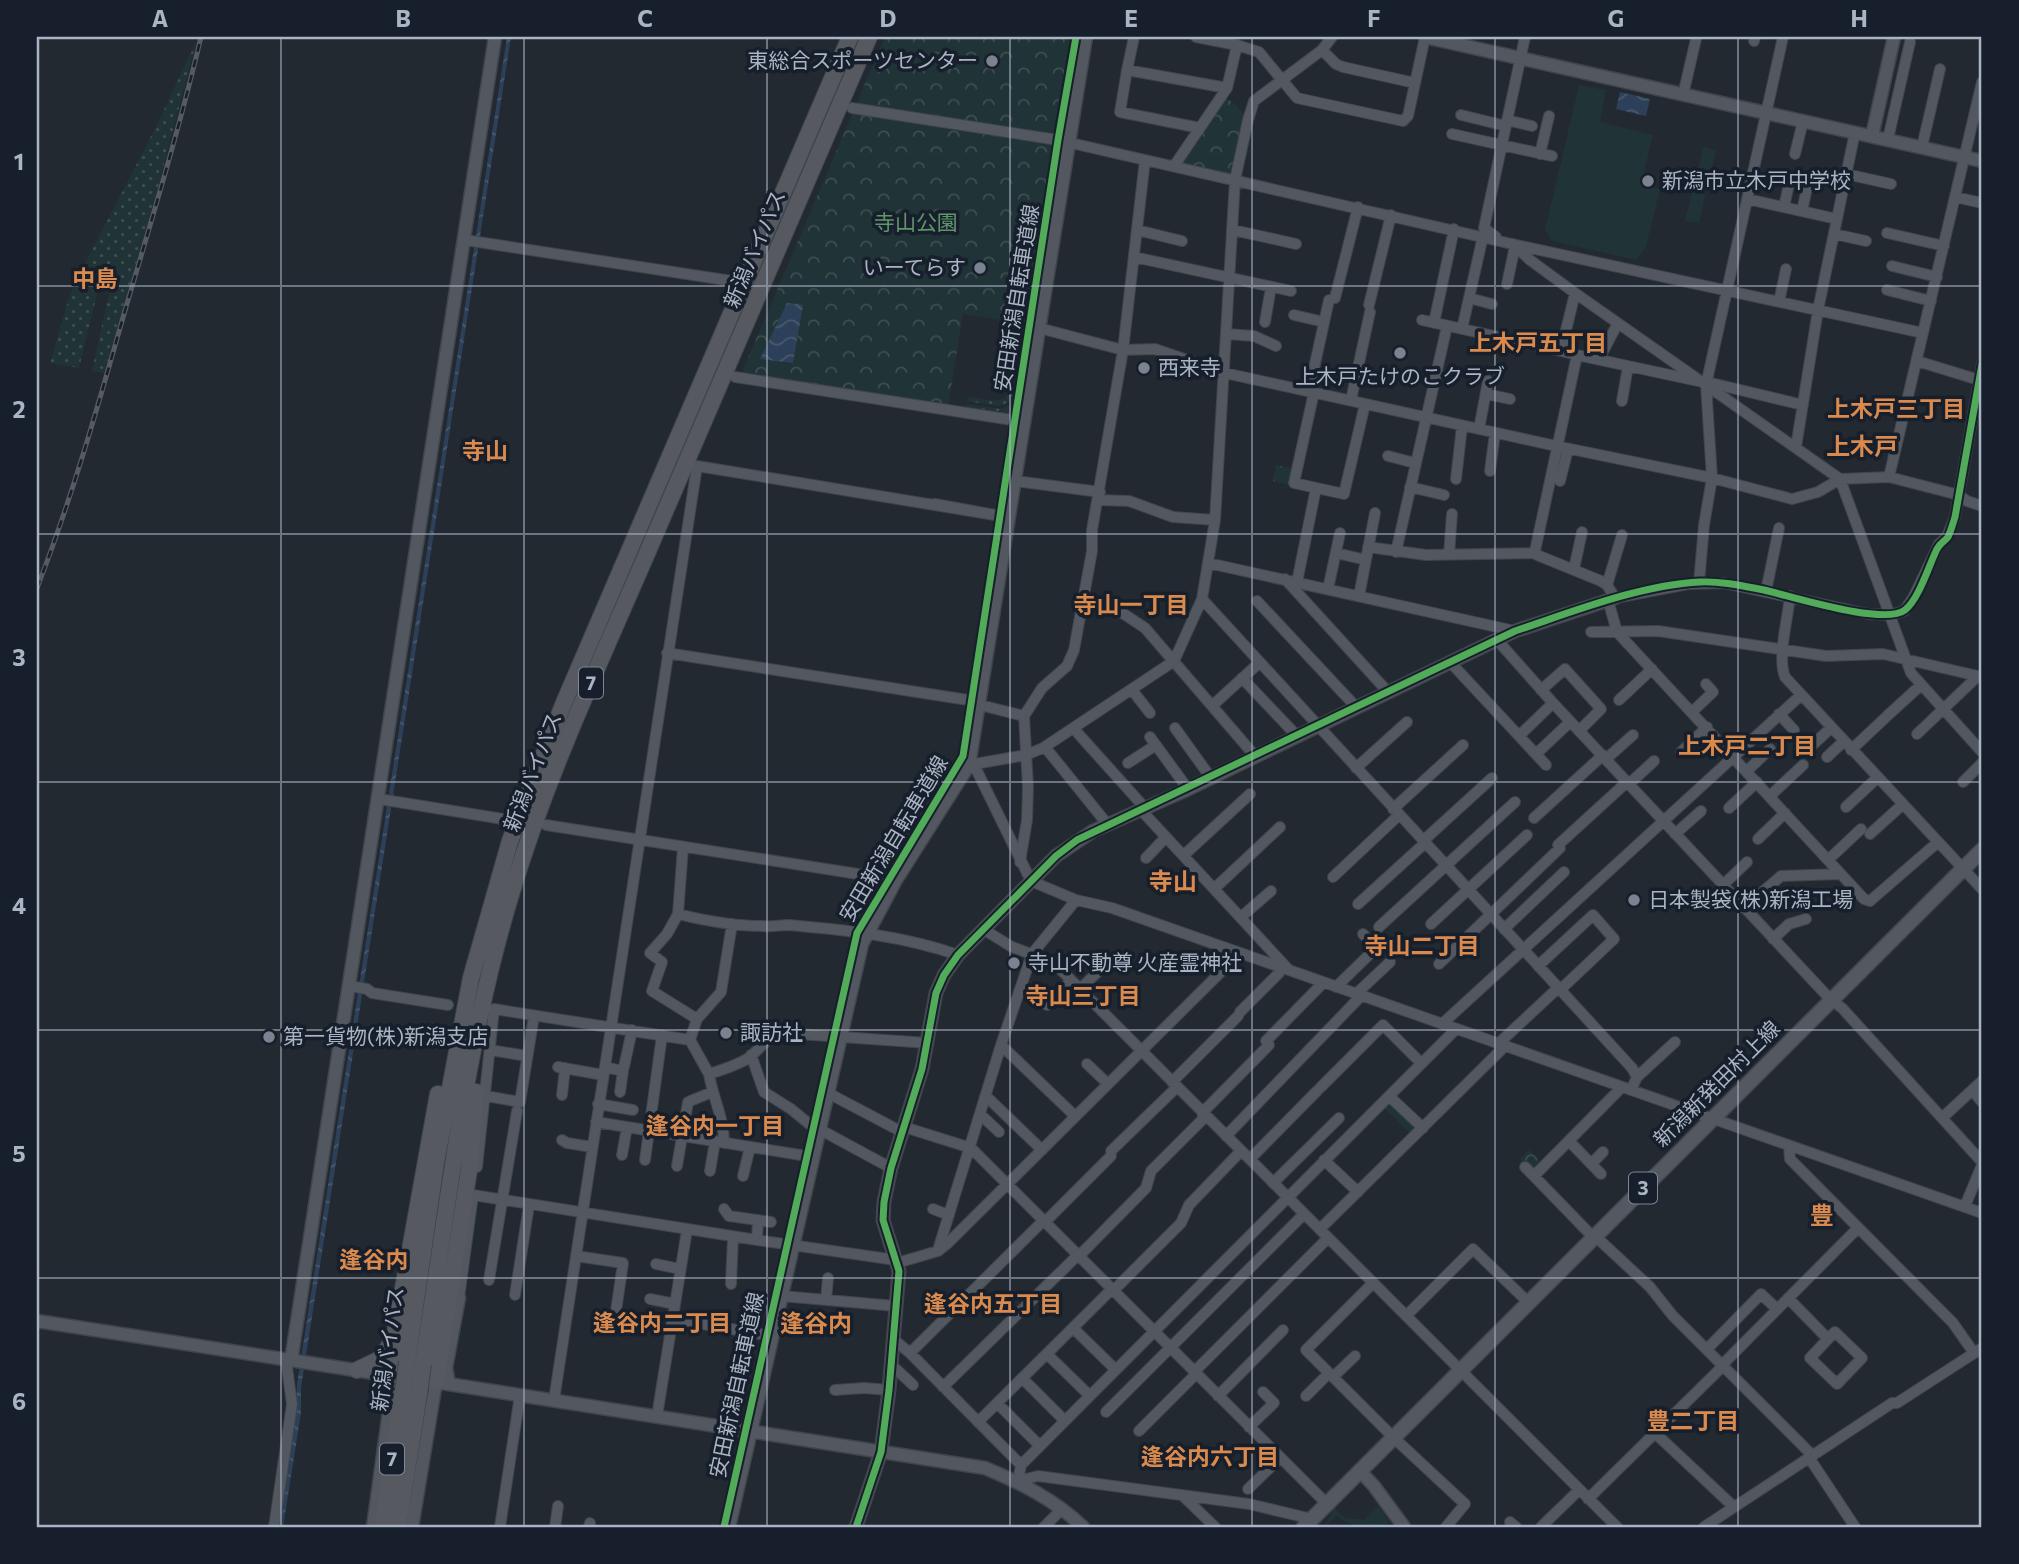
<svg xmlns="http://www.w3.org/2000/svg" width="2019" height="1564" viewBox="0 0 2019 1564" font-family="Commissioner,'Noto Sans JP',sans-serif">
	<defs>
		<pattern id="grass-dots" width="8" height="8" patternUnits="userSpaceOnUse" patternTransform="scale(1.75)"><rect width="8" height="8" fill="#203336"/><path d="M2 2h.1M6 6h.1" fill="none" stroke="#3e4e51" stroke-width="1.8" stroke-linecap="round"/></pattern>
		<pattern id="forest-firs" width="22" height="20" patternUnits="userSpaceOnUse" patternTransform="scale(1.75)"><rect width="22" height="20" fill="#203336"/><path d="M5 1l3.5 6h-7zM16 11l3.5 6h-7z" fill="#3e4e51"/></pattern>
		<pattern id="park-crowns" width="20" height="18" patternUnits="userSpaceOnUse" patternTransform="scale(1.75)"><rect width="20" height="18" fill="#203336"/><path d="M2 6a3 3 0 1 1 6 0M12 15a3 3 0 1 1 6 0" fill="none" stroke="#3e4e51"/></pattern>
		<pattern id="water-waves" width="16" height="10" patternUnits="userSpaceOnUse" patternTransform="scale(1.75)"><rect width="16" height="10" fill="#2c4059"/><path d="M0 5q4-4 8 0t8 0" fill="none" stroke="#48596f"/></pattern>
	</defs>
	<rect width="100%" height="100%" fill="#232930"/>
	<path fill="url(#grass-dots)" d="M197 39 153 206 104 373 92 371 109 293 98 290 79 368 50 363 70 294 81 271 157 125Z
		M1021 332 1012 395 1009 402 1000 406 966 401 970 397C985 398 1002 407 1011 391Z
		M1025 335 1013 414 965 406V404L1001 409 1013 404Z"/>
	<path fill="url(#forest-firs)" d="M1378 1506 1390 1522C1375 1533 1351 1527 1337 1516L1324 1527 1334 1508 1345 1518 1364 1520Z"/>
	<path fill="url(#park-crowns)" d="M885 37H1070L1053 134 859 105 857 102Z
		M1223 95 1237 106 1248 120 1235 180 1187 169 1181 157Z
		M853 112 1055 143 1027 324 963 314 948 408 746 376 742 372Z
		M1276 465 1295 469 1291 485 1273 481Z
		M1386 1099 1419 1126 1413 1136 1381 1105Z
		M1529 1150 1543 1164 1534 1173 1520 1159Z"/>
	<path fill="#203336" d="M1579 85 1606 90 1600 122 1653 135 1641 185 1660 189 1646 247 1636 260 1552 241 1545 230Z
		M1703 147 1716 150 1710 177 1697 174Z
		M1692 192 1705 195 1699 223 1685 221Z"/>
	<path fill="url(#water-waves)" d="M507 37H511L307 1349 301 1388V1413L283 1527H279L296 1415 297 1384Z
		M1620 92 1650 99 1646 116 1616 109Z
		M787 303 803 305 793 363 760 359Z"/>
	<g fill="none" stroke-linecap="round" stroke-linejoin="round">
		<defs>
			<path id="minor" d="M1134 37 1127 70 1227 88
				M1196 37 1237 45
				M1754 41 1755 37
				M1322 50 1336 64 1343 67 1415 83
				M1127 70 1120 112 1200 128
				M1683 95 1696 39
				M852 108 1058 140 1512 244 1923 333
				M1461 115 1506 126
				M1507 120 1532 126
				M1452 134 1552 156
				M1888 139 1910 42
				M1922 147 1940 69
				M1540 154 1549 116
				M1795 154 1803 121
				M1174 166 1227 88 1237 45 1259 52 1297 98 1403 121 1408 116 1425 37
				M1846 174 1891 184
				M1955 197 1982 203
				M1747 199 1837 219
				M1784 207 1790 179
				M1802 211 1808 183
				M1137 230 1182 241
				M1233 230 1296 244
				M1887 233 1944 246
				M1834 234 1866 241
				M1496 237 1484 228 1525 37
				M465 240 732 281
				M1513 244 1530 260 1575 293 1840 479 1911 673 1982 752
				M1134 257 1291 291
				M1892 266 1937 277
				M1507 284 1515 246
				M1887 290 1931 301
				M1575 293 1561 351 1577 355 1535 551 1537 555 1601 581 1607 585 1615 598 1688 584 1724 583 1868 614 1891 615 1904 611 1913 598 1939 544 1947 537 1955 517 1982 364
				M1335 298 1358 207
				M1469 298 1492 304
				M1779 302 1786 269
				M1369 305 1391 215
				M1294 315 1324 322
				M1422 320 1561 351
				M1265 322 1271 287
				M1434 323 1454 229
				M1039 328 1123 350 1155 349 1225 373 1556 446 1712 478 1792 499 1818 492 1840 479 1889 477 1959 495 1967 501 1982 506
				M1462 329 1483 236
				M1227 334 1254 336 1276 346
				M1577 355 1698 381
				M1599 359 1618 323
				M1917 361 1979 380
				M735 377 1025 422
				M1707 382 1803 405
				M1309 391 1329 300
				M1314 392 1294 483 1344 494 1365 404
				M1486 394 1510 399
				M1351 400 1370 312
				M1622 401 1628 366
				M1479 429 1488 381
				M1796 447 1818 310 1855 132
				M1388 456 1415 463
				M1490 471 1495 433
				M1889 477 1982 82
				M1456 479 1462 426
				M1015 481 1100 492
				M1560 481 1567 453 1571 450
				M1410 487 1444 495
				M1098 500 1129 501 1173 517 1215 520
				M1368 547 1426 555 1536 553
				M1396 552 1447 326
				M1336 553 1362 559
				M1449 555 1452 514
				M1208 563 1515 631
				M1574 569 1582 532
				M1285 579 1388 692
				M1297 582 1316 488
				M1699 583 1704 525 1712 478 1706 385 1783 37
				M1607 585 1622 535
				M1328 589 1340 533
				M1766 591 1779 528
				M1359 596 1375 513
				M1790 596C1788 618 1777 658 1785 677L1982 889
				M1202 599 1632 1068 1637 1077 1631 1090
				M1608 600 1617 632 1864 899 1870 901 1938 842
				M1083 601 1124 614 1145 628 1255 756
				M1257 601 1357 708
				M1591 632 1658 631 1826 656 1883 654 1982 677
				M1498 641 1553 703 1831 1000 1842 1008 1982 1162
				M667 653 981 702
				M1451 663 1546 765
				M1242 678 1298 737
				M1132 690 1150 713
				M1541 690 1565 669 1601 709 1579 731
				M1619 700 1652 669
				M980 705 1024 716
				M1213 705 1259 663
				M1692 712 1713 692 1706 684
				M1779 714 1794 730
				M1887 716 1921 685
				M1175 728 1211 778
				M1074 729 1145 808
				M1917 734 1978 676
				M1519 736 1553 703
				M1150 737 1188 789
				M1045 747 1108 825
				M1808 749 1831 728
				M1851 750 1885 718
				M1681 752 1707 727
				M1536 754 1570 722
				M1827 757 1843 742
				M1606 759 1633 735
				M1128 763 1156 745
				M969 765 977 771 1031 881 1076 900 1112 908 1982 1213
				M969 765 1026 755 1043 748 1174 661 1202 599 1215 520 1235 180 1248 120 1254 101 1322 50 1332 37
				M1356 768 1407 722
				M1747 771 1770 749
				M1963 782 1982 763
				M1629 784 1654 761
				M1770 796 1803 765
				M379 799 503 819
				M1846 807 1877 778
				M1729 808 1757 782
				M1393 809 1463 745
				M1141 810 1288 969
				M1534 818 1603 755
				M546 825 896 880
				M1675 834 1701 811
				M1870 834 1902 805
				M1758 839 1785 813
				M1423 841 1492 778
				M1558 845 1627 782
				M683 847 678 914 667 934 650 953 662 962 652 991 697 1019
				M1184 855 1250 794
				M1146 858 1166 837
				M1828 860 1861 829
				M1020 862 1027 820 1028 787 1024 716 1042 688 1067 666 1074 650 1092 551V530L1123 350 1145 160
				M1333 877 1399 815
				M1723 885 1747 862
				M1215 888 1280 827
				M1358 904 1425 843
				M1744 908 1781 876 1841 874
				M678 914C706 921 734 926 763 926 772 927 780 925 789 925 846 930 904 936 958 955
				M1241 917 1271 891
				M1431 924 1527 835
				M1379 927 1515 802
				M983 929 1012 947 1053 962 1617 1527
				M1504 929 1564 872
				M1773 939 1789 924 1806 919
				M1439 964 1560 848
				M1538 966 1593 915 1614 939 1560 990
				M350 986 367 989 372 993 448 1005
				M1336 987 1376 948 1363 934
				M1080 989 1107 963
				M1356 994 1390 962
				M1047 1005 1071 980
				M1240 1012 1279 973 1281 968
				M1442 1024 1801 695
				M690 1040 709 1074C722 1070 735 1066 747 1059 762 1048 765 1037 784 1033L928 1043
				M1266 1041 1323 983
				M1498 1044 1558 988
				M1001 1045 1075 1116
				M490 1050 527 1056
				M751 1055 764 1092 791 1109 819 1132
				M1087 1064 1108 1084
				M558 1067 603 1075
				M624 1067 632 1030
				M604 1070 609 1068 623 1071 620 1092
				M709 1074C713 1099 724 1117 724 1143
				M1637 1077 1675 1042
				M1172 1082 1238 1016
				M1320 1088 1383 1025 1421 1063
				M1972 1090 1982 1102
				M828 1093 902 1132
				M562 1095 565 1068
				M486 1096 520 1102 534 1016
				M1389 1096 1423 1128
				M987 1097 1042 1150
				M598 1104 633 1110
				M1202 1113 1269 1045
				M981 1115 999 1132
				M1942 1118 1982 1081
				M596 1122 813 1157
				M904 1127 971 1148 1327 1504
				M819 1129 891 1168
				M1226 1136 1361 996
				M562 1140 567 1143 592 1147
				M1569 1141 1601 1174
				M1789 1146 1790 1159 1953 1323 1974 1353
				M1111 1151 1177 1087
				M622 1155 627 1127
				M1250 1159 1317 1091
				M645 1160 662 1035
				M1324 1160 1358 1192
				M1591 1164 1603 1152
				M677 1166 688 1102 712 1092
				M477 1167 494 1009 690 1040 697 1019 721 992 732 924
				M1525 1167 1594 1238
				M710 1171 715 1141
				M743 1176 750 1147
				M1534 1176 1622 1087
				M1273 1183 1339 1118
				M1965 1206 1982 1165
				M724 1209 729 1216 771 1222
				M933 1209 949 1215
				M1045 1222 1111 1156
				M1320 1229 1505 1046
				M1595 1236 1650 1287 1673 1316 1813 1456
				M757 1240 758 1220
				M938 1250 1001 1045 1032 954 1076 900
				M576 1256 623 1263 616 1311
				M1079 1256 1146 1188 1151 1171 1206 1116
				M897 1263 938 1251 948 1243 1240 953
				M656 1264 680 1269
				M489 1280 517 1111
				M1373 1283 1306 1350 1394 1438 1465 1504 1446 1527
				M731 1284 733 1237
				M1113 1291 1181 1223 1189 1205 1241 1151
				M515 1295 529 1205
				M781 1296 896 1306
				M459 1298 473 1195 757 1240 896 1260
				M1788 1298 1828 1339 1835 1332 1862 1358 1837 1384 1810 1358 1828 1339
				M650 1299 675 1304
				M826 1300 828 1278
				M1406 1316 1473 1249 1529 1303
				M673 1319 772 1336
				M1073 1328 1116 1370
				M893 1339 910 1353 1021 1465
				M1707 1349 1761 1294 1777 1309
				M910 1353 1043 1221
				M1047 1354 1090 1396
				M891 1368 896 1369 913 1385
				M1194 1372 1328 1238
				M1333 1377 1355 1356
				M1022 1378 1065 1421
				M943 1387 1078 1255
				M835 1390 864 1388 889 1390
				M1218 1396 1283 1330
				M1306 1396 1329 1373
				M554 1400 697 466 1001 516 935 504
				M997 1403 1040 1446
				M1106 1412 1304 1214
				M657 1416 687 1230
				M978 1422 1112 1289
				M1249 1427 1274 1403 1263 1392
				M1139 1431 1196 1374
				M1655 1433 1734 1507
				M1810 1459 1855 1527
				M1248 1489 1280 1458
				M1183 1496 1215 1527
				M1588 1499 1724 1365 1726 1361 1858 1228
				M1312 1519 1249 1504 1038 1476 1018 1481 1021 1465 1456 1029
				M1510 1522 1516 1527
				M274 1527 292 1404 286 1360
				M500 1527 520 1395
				M555 1527 558 1506
				M589 1527 590 1523
				M1044 1527 1062 1509
				M1541 1527 1579 1490
				M1704 1527 1892 1403H1897L1982 1348"/>
			<path id="tertiary" d="M1425 37 1982 161
				M1872 136 1894 37
				M37 1321 400 1377
				M291 1361 495 37
				M429 1381 985 1468C1021 1483 1055 1500 1083 1527
				M449 1384 446 1368 459 1298
				M1360 1471 1374 1486 1404 1527
				M373 1527 394 1376
				M412 1527 436 1382
				M729 1527 862 944 896 880 969 765 1086 37
				M856 1527 881 1452 889 1390 899 1271 883 1220 884 1202 891 1168 922 1069 936 993 944 975 958 955 1056 856 1093 831 1184 791 1515 631 1615 598"/>
			<path id="primary" d="M1304 1527 1982 850"/>
			<path id="trunk" d="M394 1339 396 1367 394 1376
				M407 1362 436 1162 471 978 510 841 563 705 850 37
				M423 1364C448 1207 465 1043 512 891 548 772 602 658 651 544 724 375 796 206 869 37
				M357 1370 380 1359 394 1339 438 1094
				M436 1382 469 1170 476 1092
				M382 1527 403 1392
				M398 1527 419 1394"/>
		</defs>
		<use href="#minor" stroke="#40454b" stroke-width="12"/>
		<use href="#tertiary" stroke="#40454b" stroke-width="15"/>
		<use href="#primary" stroke="#40454d" stroke-width="17"/>
		<use href="#trunk" stroke="#3f444c" stroke-width="18"/>
		<use href="#minor" stroke="#525760" stroke-width="10"/>
		<use href="#tertiary" stroke="#525760" stroke-width="12"/>
		<use href="#primary" stroke="#545961" stroke-width="14"/>
		<use href="#trunk" stroke="#565a60" stroke-width="16"/>
		<defs>
			<path id="rail" d="M37 588C72 498 98 406 124 314 151 222 179 130 201 37"/>
		</defs>
		<use href="#rail" stroke="#565b62" stroke-width="5"/>
		<use href="#rail" stroke="#161f2b" stroke-width="2.5" stroke-dasharray="8" stroke-linecap="butt"/>
		<defs>
			<path id="trunk-bridge" d="M403 1392 407 1362
				M419 1394 423 1364"/>
		</defs>
		<use href="#trunk-bridge" stroke="#3f444c" stroke-width="18" stroke-linecap="butt"/>
		<use href="#trunk-bridge" stroke="#565a60" stroke-width="16"/>
		<defs>
			<path id="cycleway" d="M724 1527 857 933 963 756 1058 140 1076 37
				M856 1527 881 1452 889 1390 899 1271 883 1220 884 1202 891 1168 922 1069 936 993 944 975 958 955 1056 856 1077 840 1515 631C1572 612 1640 585 1700 582 1722 581 1743 586 1764 590 1791 596 1884 626 1905 610 1919 599 1929 565 1937 549 1940 543 1945 541 1948 537 1951 531 1953 523 1955 517L1982 364"/>
		</defs>
		<use href="#cycleway" stroke="#161f2b" stroke-width="11"/>
		<use href="#cycleway" stroke="#51ab58" stroke-width="7"/>
	</g>
	<path fill="none" stroke="#aab4c4" stroke-width="2" stroke-opacity="0.55" d="M281 37V1527M524 37V1527M767 37V1527M1010 37V1527M1252 37V1527M1495 37V1527M1738 37V1527M37 286H1982M37 534H1982M37 782H1982M37 1030H1982M37 1278H1982"/>
	<g fill="#7b8390" stroke="#161f2b" stroke-width="2.5">
		<circle cx="992" cy="61" r="7"/>
		<circle cx="1648" cy="181" r="7"/>
		<circle cx="980" cy="268" r="7"/>
		<circle cx="1400" cy="353" r="7"/>
		<circle cx="1144" cy="368" r="7"/>
		<circle cx="1634" cy="900" r="7"/>
		<circle cx="1014" cy="963" r="7"/>
		<circle cx="726" cy="1033" r="7"/>
		<circle cx="269" cy="1037" r="7"/>
	</g>
	<g text-anchor="middle" stroke-width="7" stroke-linejoin="round" paint-order="stroke">
		<g fill="#161f2b" stroke="#7e8796" stroke-width="2">
			<rect x="579" y="667.5" width="24" height="31" rx="5"/>
			<rect x="1629" y="1172.5" width="28" height="31" rx="5"/>
			<rect x="380" y="1443.5" width="24" height="31" rx="5"/>
		</g>
		<g font-size="19" font-weight="bold" fill="#aab4c4">
			<text x="591" y="690">7</text>
			<text x="1643" y="1195">3</text>
			<text x="392" y="1466">7</text>
		</g>
		<g font-size="21" fill="#aab4c4" stroke="#161f2b" text-anchor="start">
			<text x="978" y="68" text-anchor="end">東総合スポーツセンター</text>
			<text x="1662" y="188">新潟市立木戸中学校</text>
			<text x="966" y="275" text-anchor="end">いーてらす</text>
			<text x="1158" y="375">西来寺</text>
			<text x="1400" y="384" text-anchor="middle">上木戸たけのこクラブ</text>
			<text x="1648" y="907">日本製袋(株)新潟工場</text>
			<text x="1028" y="970">寺山不動尊 火産霊神社</text>
			<text x="740" y="1040">諏訪社</text>
			<text x="283" y="1044">第一貨物(株)新潟支店</text>
		</g>
		<g font-size="21" fill="#60966c" stroke="#161f2b">
			<text x="916" y="230">寺山公園</text>
		</g>
		<g font-size="21" fill="#aab4c4" stroke="#161f2b">
			<text transform="translate(755 249) rotate(-67)" y="7">新潟バイパス</text>
			<text transform="translate(1017 298) rotate(-81)" y="7">安田新潟自転車道線</text>
			<text transform="translate(533 772) rotate(-69)" y="7">新潟バイパス</text>
			<text transform="translate(894 839) rotate(-59)" y="7">安田新潟自転車道線</text>
			<text transform="translate(1717 1084) rotate(-45)" y="7">新潟新発田村上線</text>
			<text transform="translate(388 1349) rotate(-82)" y="7">新潟バイパス</text>
			<text transform="translate(737 1385) rotate(-78)" y="7">安田新潟自転車道線</text>
		</g>
		<g font-size="23" font-weight="bold" fill="#db8a4e" stroke="#161f2b">
			<text x="95" y="287">中島</text>
			<text x="1538" y="351">上木戸五丁目</text>
			<text x="1896" y="417">上木戸三丁目</text>
			<text x="485" y="459">寺山</text>
			<text x="1131" y="613">寺山一丁目</text>
			<text x="1747" y="754">上木戸二丁目</text>
			<text x="1422" y="954">寺山二丁目</text>
			<text x="1083" y="1004">寺山三丁目</text>
			<text x="715" y="1134">逢谷内一丁目</text>
			<text x="374" y="1268">逢谷内</text>
			<text x="993" y="1312">逢谷内五丁目</text>
			<text x="662" y="1331">逢谷内二丁目</text>
			<text x="1693" y="1429">豊二丁目</text>
			<text x="1210" y="1465">逢谷内六丁目</text>
		</g>
		<g font-size="24" font-weight="bold" fill="#db8a4e" stroke="#161f2b">
			<text x="1862" y="455">上木戸</text>
			<text x="1173" y="890">寺山</text>
			<text x="1822" y="1224">豊</text>
			<text x="816" y="1332">逢谷内</text>
		</g>
	</g>
	<rect width="2019" height="1564" fill="none" stroke="#161f2b" stroke-width="77"/>
	<rect x="38" y="38" width="1942" height="1488" fill="none" stroke="#aab4c4" stroke-width="2.5"/>
	<g font-size="23" text-anchor="middle" font-weight="bold" fill="#aab4c4">
		<text x="160" y="27">A</text>
		<text x="403" y="27">B</text>
		<text x="645" y="27">C</text>
		<text x="888" y="27">D</text>
		<text x="1131" y="27">E</text>
		<text x="1374" y="27">F</text>
		<text x="1616" y="27">G</text>
		<text x="1859" y="27">H</text>
		<text x="19" y="170">1</text>
		<text x="19" y="418">2</text>
		<text x="19" y="666">3</text>
		<text x="19" y="914">4</text>
		<text x="19" y="1162">5</text>
		<text x="19" y="1410">6</text>
	</g>
</svg>
